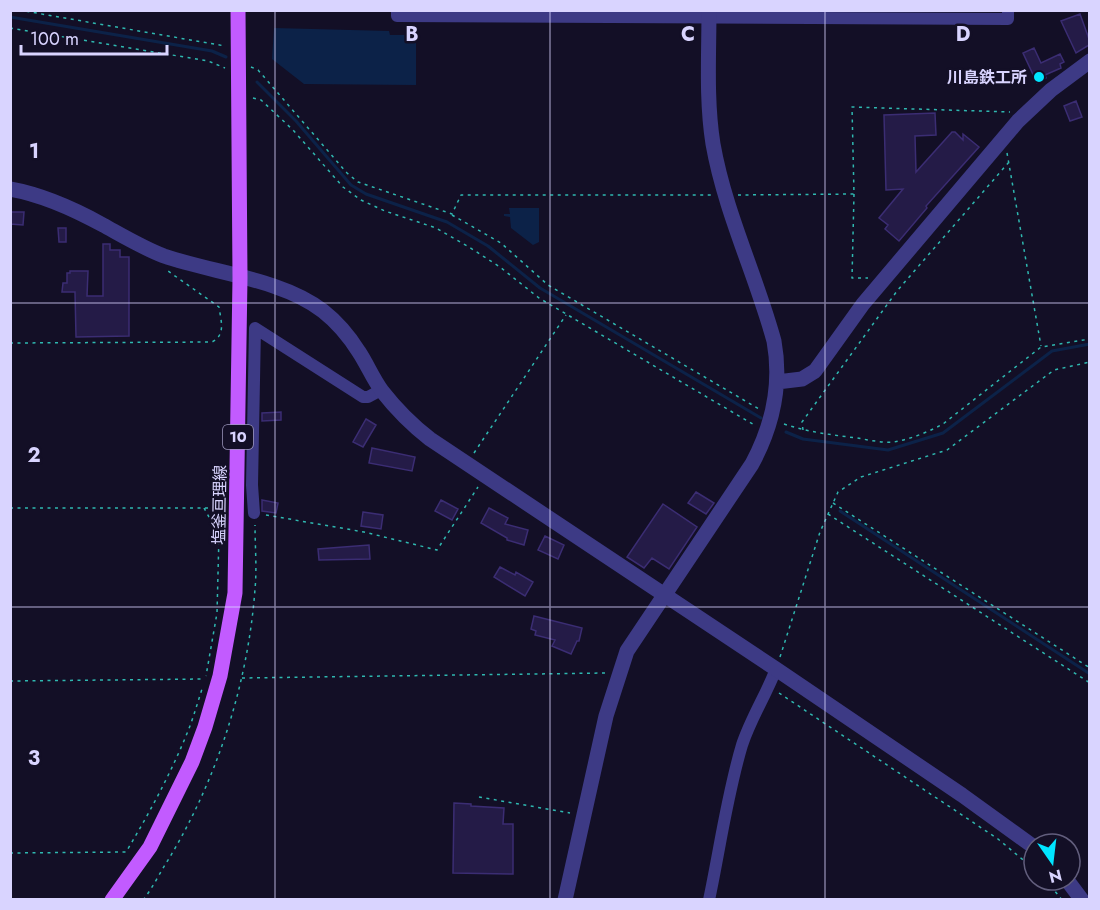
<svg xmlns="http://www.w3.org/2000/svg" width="1100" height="910" viewBox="0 0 1100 910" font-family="Jost,'Noto Sans JP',sans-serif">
	<rect width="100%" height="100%" fill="#130f26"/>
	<path fill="#0c2248" d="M274 28 389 31 390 35H416V85L304 84 272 59Z
		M509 208H539V242L533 245 511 228 510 217 504 216V214H510Z"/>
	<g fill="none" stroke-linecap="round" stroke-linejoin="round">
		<path stroke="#0c2248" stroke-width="3" d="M10 17 212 51 226 57
			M257 82 296 121 351 185 366 194 447 222 488 246 540 288 761 418
			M786 432 803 439 888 450 943 433 1052 351 1090 344
			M840 511 1090 674"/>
	</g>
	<path fill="#241b47" stroke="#3b2d73" stroke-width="1.5" d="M1080 14 1089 39V45L1076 53 1061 21Z
		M1034 48 1041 63 1060 54 1064 62 1060 64 1061 68 1045 75 1046 78 1037 83 1023 53Z
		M1076 101 1082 117 1070 121 1064 106Z
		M935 113 936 135 915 136 916 172 952 132H955L963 140V134L979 147 926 206 927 208 899 241 885 229 888 225 879 218 903 189 886 190 884 115Z
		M10 212H24L23 225 10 224Z
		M58 228H66V242H59Z
		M103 244H110V250H120V257H129V336L76 337 75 292H62L63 283H67V273H70V271H88L87 296H103Z
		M281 412V420L262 421V413Z
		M366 419 376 425 363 447 353 442Z
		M372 448 415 457 412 471 369 463Z
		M696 492 714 503 706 514 688 503Z
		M262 500 278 503 276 513 262 511Z
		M441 500 458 509 452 520 435 511Z
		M663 504 697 527 669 569 652 558 644 568 627 557Z
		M489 508 508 518 505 524 528 530 524 545 507 540V538L481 523Z
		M363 512 383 515 381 529 361 526Z
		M545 536 564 545 558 559 538 550Z
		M369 545 370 559 319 560 318 549Z
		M500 567 515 575 516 572 533 582 525 596 494 577Z
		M534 616 582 628 579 641H577L571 654 552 646 555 640 535 635 536 631 531 629Z
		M454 803 471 804V806L504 808 503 824H513V874L453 873Z"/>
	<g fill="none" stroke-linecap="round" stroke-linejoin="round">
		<path stroke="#2fb8b0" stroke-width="1.5" stroke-dasharray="3 4.5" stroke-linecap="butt" d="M19 10 225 46
			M10 28 208 61 225 68
			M251 67 258 70 347 173 358 182 452 214 461 195H712
			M253 98 261 100 293 130 343 187 361 200 385 211 436 228 469 247 500 267 539 298 756 426
			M1007 153 1041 346
			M854 194 852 278H868
			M738 195 854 194 852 107 1010 112
			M452 215 501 243 548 285 759 409
			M10 343 212 342C226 335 221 321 219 307L168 271
			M784 424C808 432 832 435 857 438 869 440 882 443 894 442 911 439 928 432 943 424L1041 347 1090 339
			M803 430 802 422 897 291 1009 162
			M474 453 566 315
			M833 503 1090 668
			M10 508H222
			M204 508 219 535 217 613 206 676
			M828 514 1090 683
			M266 515 364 532 437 550 478 487
			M780 657 820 532 838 492 861 477 947 450 1054 370 1090 362
			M242 678 606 673
			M10 681 205 679
			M779 693 998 839 1034 869
			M479 797 570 813
			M10 853 126 852C150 812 171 773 188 731 194 716 198 701 203 686
			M1046 880 1062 900
			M143 900C152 889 158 876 165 865 216 783 248 685 255 589 257 568 255 546 255 525"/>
		<path stroke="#3d3a85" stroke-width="12" d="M397 10V16L1008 19V10
			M254 513 252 485 255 328 363 397H368L381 390
			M709 900C720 848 727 795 742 745 751 718 766 695 776 669"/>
		<path stroke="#3d3a85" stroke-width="15" d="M10 189C44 195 74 209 103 225 123 236 143 248 164 256 213 273 282 279 323 311 337 322 349 336 359 352 367 364 373 379 382 391 396 409 412 425 430 439L776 669 962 795 1034 847
			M777 382 802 379 815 371 863 304 1018 121 1051 90 1090 61
			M1067 880 1082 900
			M565 900 606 716 627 651 752 464C773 425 782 385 774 341 756 275 725 212 713 144 706 100 709 55 709 10"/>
		<path stroke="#c25bff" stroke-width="15" d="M112 900 150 847 192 762 205 727 220 676 235 593 240 278 238 10"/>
	</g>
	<path fill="none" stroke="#d9d4ff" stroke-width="1.5" stroke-opacity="0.55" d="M275 10V900M550 10V900M825 10V900M10 303H1090M10 607H1090"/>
	<circle fill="#00e5ff" stroke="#130f26" stroke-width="2" cx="1039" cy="77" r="6"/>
	<g text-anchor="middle" stroke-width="5" stroke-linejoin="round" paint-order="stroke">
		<rect fill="#130f26" stroke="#9e99be" stroke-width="1.5" x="223" y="425" width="30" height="24" rx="4.5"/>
		<g font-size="15" font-weight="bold" fill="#d9d4ff">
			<text x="238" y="442">10</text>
		</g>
		<g font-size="16" font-weight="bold" fill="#d9d4ff" stroke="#130f26" text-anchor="end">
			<text x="1027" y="83">川島鉄工所</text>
		</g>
		<g font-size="16" fill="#d9d4ff" stroke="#130f26">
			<text transform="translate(219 505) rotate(-89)" y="6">塩釜亘理線</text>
		</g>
	</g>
	<g font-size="20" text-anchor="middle" font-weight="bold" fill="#d9d4ff" stroke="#130f26" stroke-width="5" stroke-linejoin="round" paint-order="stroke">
		<text x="412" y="41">B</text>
		<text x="688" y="41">C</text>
		<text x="963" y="41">D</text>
		<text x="34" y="158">1</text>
		<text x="34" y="462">2</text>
		<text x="34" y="765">3</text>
	</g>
	<rect width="1100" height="910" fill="none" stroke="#d9d4ff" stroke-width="24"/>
	<g transform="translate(1052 862) rotate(166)"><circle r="28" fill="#130f26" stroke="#625e7d" stroke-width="1.5"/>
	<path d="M0-4.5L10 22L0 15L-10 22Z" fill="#00e5ff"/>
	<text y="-9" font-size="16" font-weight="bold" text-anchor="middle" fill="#d9d4ff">N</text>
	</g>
	<path d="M21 45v9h146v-9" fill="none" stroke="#d9d4ff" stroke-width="3"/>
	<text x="30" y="45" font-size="18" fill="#d9d4ff" stroke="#130f26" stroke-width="4.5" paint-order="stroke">100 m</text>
</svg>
